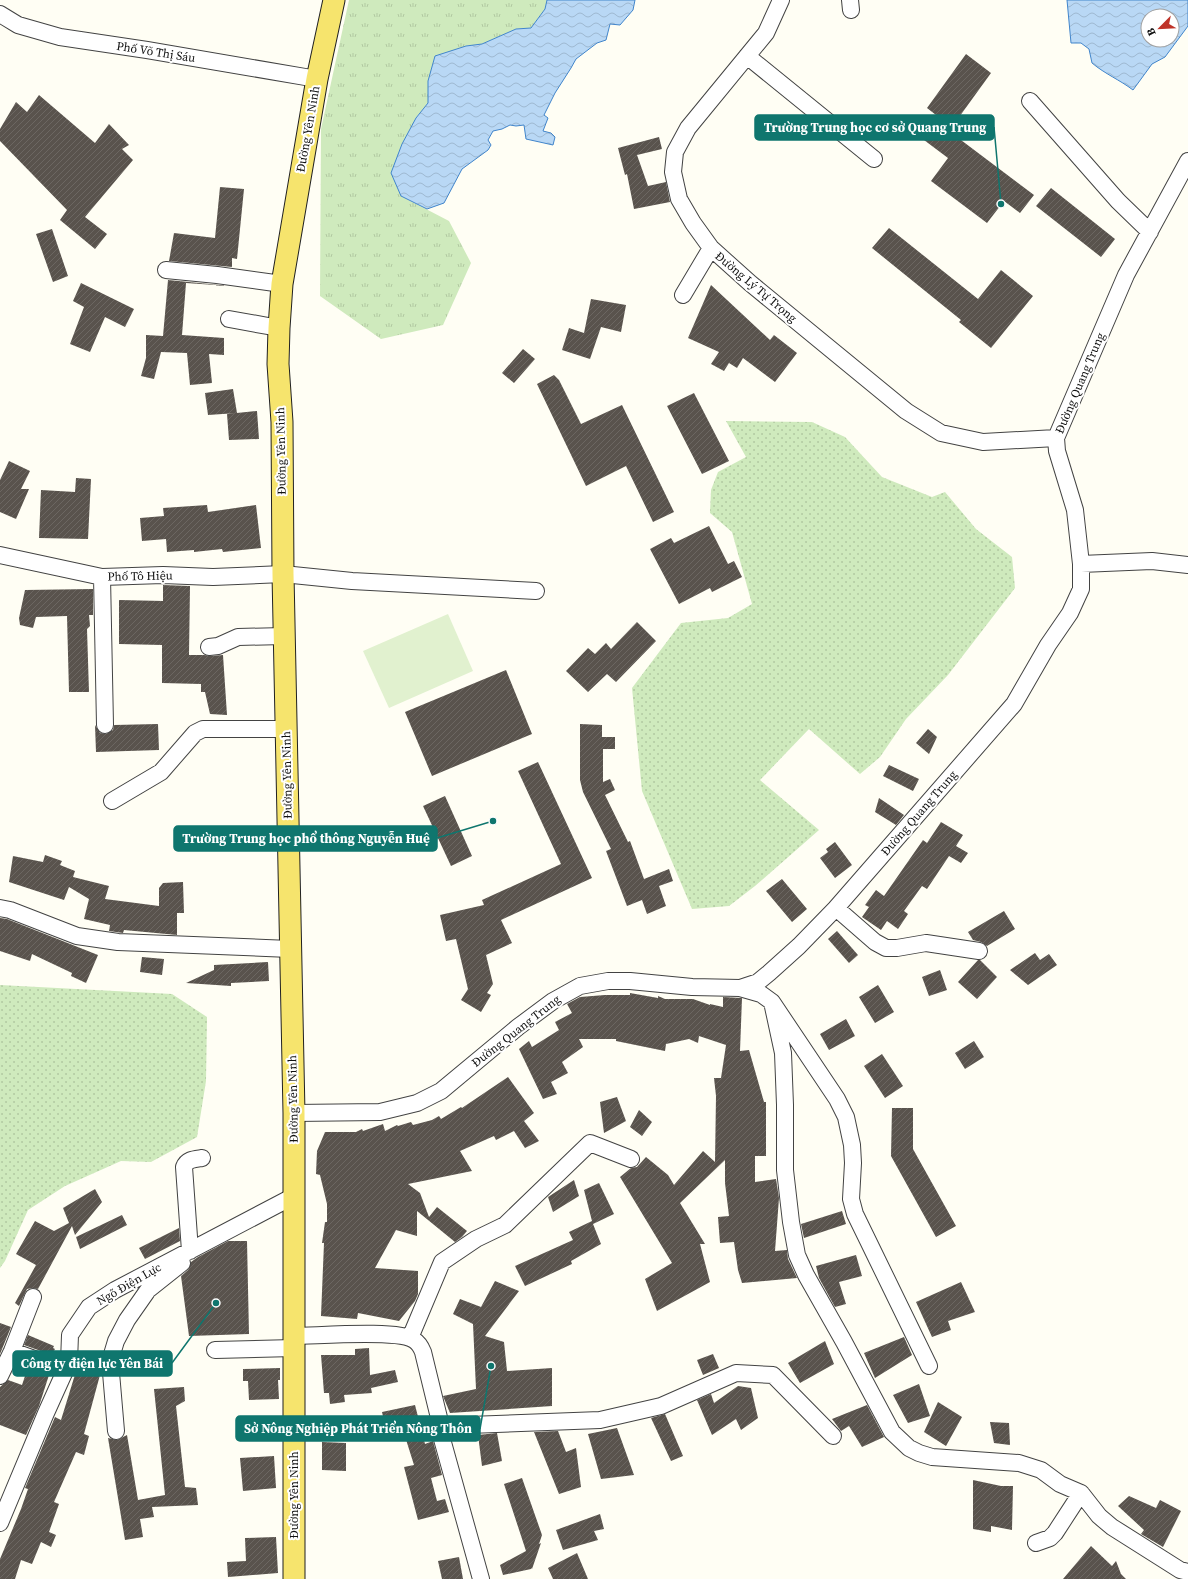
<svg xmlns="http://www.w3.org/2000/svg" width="1188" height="1579" viewBox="0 0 1188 1579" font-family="'Source Serif 4',serif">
	<defs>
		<pattern id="grass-dots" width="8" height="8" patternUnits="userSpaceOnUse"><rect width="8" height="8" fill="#cfeabd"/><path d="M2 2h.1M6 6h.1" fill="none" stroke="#b1c8a1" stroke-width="1.8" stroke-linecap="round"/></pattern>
		<pattern id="park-tufts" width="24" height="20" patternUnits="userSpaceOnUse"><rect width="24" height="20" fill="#cfeabd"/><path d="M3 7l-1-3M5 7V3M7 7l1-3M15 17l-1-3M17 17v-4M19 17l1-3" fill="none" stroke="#b1c8a1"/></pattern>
		<pattern id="water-waves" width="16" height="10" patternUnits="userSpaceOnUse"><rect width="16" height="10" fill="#b9d8f5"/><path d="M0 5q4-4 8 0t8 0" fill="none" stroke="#9eb8d1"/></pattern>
		<pattern id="building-hatch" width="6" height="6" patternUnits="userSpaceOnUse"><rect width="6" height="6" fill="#59534d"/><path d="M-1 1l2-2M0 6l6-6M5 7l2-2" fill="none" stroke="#6c6762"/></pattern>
	</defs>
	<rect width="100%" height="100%" fill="#fffef4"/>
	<path fill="url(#grass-dots)" d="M726 421 812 422 845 437 882 477 932 497 945 492 976 529 1012 557 1015 588 948 675 906 719 880 757 860 774 809 729 760 780 819 830 755 886 729 906 692 909 642 791 632 688 681 623 728 618 752 604 732 532 710 513 711 490 718 472 746 457Z
		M0 985 172 994 207 1017 206 1081 197 1137 151 1162 121 1161 65 1186 28 1210 5 1261 0 1268Z"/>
	<path fill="url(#park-tufts)" d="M349 0H547L545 9 531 28 516 29 482 44 466 46 428 81V103L416 118 401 196 449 221 471 263 443 325 381 339 320 296 321 129Z"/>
	<path fill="#e1f1cf" d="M448 614 473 671 389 708 363 651Z"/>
	<path fill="url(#water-waves)" stroke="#4185cb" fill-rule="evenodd" d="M547 0H635L633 10 620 25 610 24 606 40 597 43 576 59 571 68 555 93 544 115 548 118 543 131 551 133 555 137 553 145 526 139 524 125 516 126 510 125 502 129 493 131 488 140 491 145 488 150 462 169 444 203 427 209 401 196 391 173 402 144 416 118 428 103V81L435 56 466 46 482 44 516 29 531 28 545 9Z
		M1067 0H1188V26L1165 57 1152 64 1133 90C1120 80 1105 74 1092 63L1089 49 1081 43H1071ZM1148 16H1172V40H1148Z"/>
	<path fill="url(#building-hatch)" d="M966 54 991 73 949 131 1034 195 1020 213 1004 201 987 223 931 181 948 158 920 137 936 115 927 108Z
		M39 95 95 143 109 124 129 145 122 149 133 160 85 217 107 234 95 249 60 220 67 210 0 141V129L16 102 27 112Z
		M659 137 662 149 637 155 648 186 666 182 670 202 634 209 627 174 625 175 618 148Z
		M220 187 244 189 237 259 232 258V267L169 261 174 233 215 238Z
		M1051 188 1115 239 1101 257 1036 206Z
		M889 228 978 299 1001 270 1033 296 991 348 959 322 961 320 872 248Z
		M52 229 68 276 53 282 36 234Z
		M168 280 230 286 186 283 182 335 224 338V355L209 354 212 383 190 385 187 353 161 352 154 379 141 376 146 358V335L163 336Z
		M81 283 134 309 125 327 105 317 90 352 70 344 84 307 73 301Z
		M711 285 770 340 774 335 797 353 775 382 743 358 737 368 729 363 724 371 711 364 719 352 688 338Z
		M591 299 626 305 621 332 601 327 590 359 562 350 569 328 584 333Z
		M523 349 535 359 514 383 502 373Z
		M554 375 559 380 581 424 622 405 674 512 653 522 626 466 586 486 537 384Z
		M233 389 237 413 208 415 205 393Z
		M694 393 729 461 702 474 667 406Z
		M257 411 259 439 229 440 227 414Z
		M9 461 30 471 21 489H29L16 519 0 512V480Z
		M76 478 91 479 88 539 39 538 41 490 75 492Z
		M207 505 208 512 256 505 261 548 223 552 222 549 194 552V550L167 552 166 539 142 541 140 518 164 516 163 508Z
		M709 526 728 564 734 561 742 577 712 592 710 588 679 604 650 549 671 538 674 543Z
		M163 585 190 586 189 655H204L210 656 223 655 227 715 210 714 205 692H201V684L162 683V645L119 644V600L163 601Z
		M93 589V615H89L90 626 87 629 89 692H69L67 616 36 617 33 628 20 625 19 618 25 590Z
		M637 622 656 641 616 682 607 674 588 692 566 671 588 648 595 654 606 643 611 649Z
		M506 670 532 734 432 776 405 712Z
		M158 724 159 750 96 752 95 725 100 733 106 734 113 730 114 725Z
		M580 724 602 725V737H615V749H603V782L610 779 615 790 605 795 628 842 630 841 644 879 669 869 673 881 659 886 666 906 647 914 642 900 627 906 606 851 611 849 583 792 580 780Z
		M928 729 937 737 929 754 916 743Z
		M538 762 592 878 501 920 512 943 486 955 493 984 487 993 491 995 481 1012 461 1000 468 989 456 939 446 941 440 915 484 905 482 900 561 864 518 771Z
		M889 765 919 779 913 791 883 776Z
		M445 796 472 856 451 866 423 806Z
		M879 798 904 815 896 825 875 812Z
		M941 822 963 835 956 846 968 853 961 863 949 856 927 889 922 886 904 911 908 914 898 929 887 921 881 930 862 917 869 907 865 905 876 890 884 896 923 840 927 843Z
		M835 842 852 865 835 878 820 858 828 852 826 849Z
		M45 855 62 861 60 865 75 871 73 877 109 886 105 899 159 906V888L163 883 183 882 184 913H177V935L124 930 123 933 109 931 110 925 84 919 89 899 69 887 64 900 9 882 13 856 43 862Z
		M782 879 807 909 792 922 766 891Z
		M1004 911 1015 929 987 946 981 942 973 940 968 932Z
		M0 918 7 919 98 955 86 983 71 976 72 973 32 954 30 961 0 951Z
		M837 931 858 955 849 963 828 939Z
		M1035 953 1040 960 1049 954 1057 965 1028 985 1010 970Z
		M142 957 164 959 162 975 140 972Z
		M978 960H980L997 977 977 999 958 982Z
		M268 962 269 981 231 983V986L186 983 214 970V965Z
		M940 970 947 990 929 996 922 977Z
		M878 985 894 1012 875 1023 859 997Z
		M630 993 658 998V996L665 999H693L710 1005V1004L723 1007V997L742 998 740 1051 749 1050 764 1102H766V1156H755V1182L776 1179 779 1198 775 1251 787 1250 788 1259 797 1278 742 1283 738 1270 734 1242 720 1243 718 1217 729 1216 725 1183V1160L680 1203 705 1244H700L710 1282 657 1311 645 1279 672 1263 620 1177 631 1168 637 1167 646 1157 668 1175 674 1185 703 1151 715 1162 716 1096 714 1078H721L726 1045 699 1036 698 1043 689 1039 666 1044 665 1051 616 1041V1039H579L583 1047 562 1062 568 1073 551 1082 557 1094 543 1099 519 1049 529 1041 532 1047 559 1030 555 1022 572 1013 567 1004 580 997 605 995H630Z
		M846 1019 855 1036 829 1050 820 1034Z
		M974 1041 984 1057 965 1069 955 1053Z
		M882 1054 903 1086 885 1098 864 1066Z
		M508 1077 534 1113 524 1121 539 1141 525 1148 514 1131 496 1140 494 1136 460 1151 472 1171 408 1184 420 1193 429 1217 437 1207 467 1231 462 1237 455 1242 417 1211V1236L396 1230 375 1268 418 1271V1294L415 1301 399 1321 358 1313 357 1319 321 1316 324 1243H322L325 1222H327V1204L320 1175 316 1174 317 1151 325 1132H356L362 1129 363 1131 383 1124 385 1131 397 1125 398 1126 411 1122 413 1125 432 1120 439 1116 441 1119 461 1107 462 1108Z
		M617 1097 626 1121 604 1133 600 1102Z
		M892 1108H913V1149L956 1226 936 1237 891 1156Z
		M639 1110 652 1122 642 1136 630 1127Z
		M574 1180 579 1196 553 1212 548 1197Z
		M599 1183 614 1214 593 1224 601 1244 571 1261 572 1264 525 1286 515 1266 573 1240 569 1232 592 1221 584 1190Z
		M95 1189 102 1202 75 1235 72 1226 38 1289 32 1288 27 1289 19 1306 15 1303 36 1265 16 1254 35 1221 54 1231 69 1223 63 1208Z
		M842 1211 846 1224 804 1238 801 1224Z
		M122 1215 127 1225 80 1249 76 1237Z
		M179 1228 180 1241 145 1259 139 1248Z
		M228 1241H247L249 1334 189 1336 181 1276 188 1270 191 1262 198 1257Z
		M856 1255 862 1276 839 1282 846 1304 835 1307 819 1278 816 1266Z
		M495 1281 519 1291 485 1336 504 1342 507 1371 552 1368V1406L450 1413 443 1396 476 1389 473 1324 453 1314 460 1299 481 1307Z
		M961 1282 975 1312 948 1321 951 1330 932 1337 916 1302Z
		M0 1323 11 1327 0 1354Z
		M28 1335 54 1346 53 1348 55 1349 52 1355 24 1345Z
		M904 1337 912 1355 875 1378 864 1353Z
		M825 1341 834 1364 800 1383 788 1363Z
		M369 1348 370 1375 395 1370 398 1382 371 1388 372 1393 344 1395 345 1402 330 1404 329 1393H324L321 1355H355V1349Z
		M713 1354 719 1368 703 1375 697 1360Z
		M28 1367 49 1375 39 1406 26 1435 0 1425V1387L8 1380 22 1385Z
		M77 1368 100 1375 84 1434 89 1436 84 1455 76 1452 54 1502 59 1504 49 1532 56 1535 51 1547 41 1542 32 1564 21 1560 15 1579H0V1559L21 1509 28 1489 25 1488 55 1417 61 1420Z
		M280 1368V1380H278L279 1399 249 1400 248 1381H243V1369Z
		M919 1384 930 1416 908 1423 893 1395Z
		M738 1386 751 1388 758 1418 741 1430 736 1419 712 1435 697 1400 711 1394 714 1403Z
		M184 1387 185 1401 176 1406 185 1487 196 1488 198 1505 152 1507 154 1517 140 1519 143 1537 125 1540 108 1438 117 1440 127 1435 138 1500 165 1495 154 1389Z
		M938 1402 962 1417 946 1446 924 1432Z
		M415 1405 425 1444 433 1441 442 1475 431 1478 437 1501 445 1499 449 1512 418 1520 404 1467 414 1465 403 1430 387 1434 382 1412Z
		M867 1405 884 1437 862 1447 849 1426 841 1431 832 1419Z
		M665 1414 683 1456 671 1461 651 1418Z
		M990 1422 1009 1423 1010 1445 994 1443Z
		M617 1428 634 1475 601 1479 588 1434Z
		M558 1431 566 1452 576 1448 581 1487 559 1494 534 1432Z
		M497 1433 502 1461 482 1466 478 1435Z
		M322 1442 346 1443V1471L322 1470Z
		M274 1456 276 1488 243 1491 240 1458Z
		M522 1478 542 1535 539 1544 541 1543 532 1569 531 1568V1569L503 1575 500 1565 526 1551 504 1484Z
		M973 1480 1001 1486H1013L1012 1530 991 1526V1532L973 1529Z
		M1129 1496 1156 1508 1160 1500 1181 1511 1163 1547 1141 1534 1144 1530 1118 1506Z
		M600 1514 604 1529 594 1531 598 1540 563 1550 556 1530Z
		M276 1537 278 1573 228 1577 227 1562 246 1561 245 1538Z
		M1091 1546 1112 1566 1116 1561 1121 1574 1126 1579H1063Z
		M577 1553 588 1579H553L548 1568Z
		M459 1557 463 1579H442L438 1561Z"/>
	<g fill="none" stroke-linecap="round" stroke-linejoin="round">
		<defs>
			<path id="minor" d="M781 0 766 33 688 128 675 152 673 172 679 199 693 223 711 248 750 283 906 411 941 433 983 442 1056 438
				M850 0 851 10
				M0 14 18 25 60 37 147 50 317 79
				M747 56 874 159
				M1030 101 1118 201 1150 232
				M166 270 217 275 282 284
				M683 295 711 248
				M229 319 279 328
				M0 555 102 577 163 575 213 577 283 574 352 581 536 591
				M1081 564 1152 561 1188 565
				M102 577 105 725
				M209 647 218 646 238 637 284 636
				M112 801 161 772 195 733 203 729H287
				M0 908 10 910 77 936 118 942 290 949
				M836 908 875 942 886 948H897L926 943 979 951
				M740 988 761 994 772 1002 837 1099 846 1117 852 1145 853 1163 851 1199 855 1214 929 1366
				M772 1002 783 1053 785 1105V1170L791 1222 797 1255 806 1275 844 1342 892 1432 909 1448 919 1453 932 1457 1019 1463 1041 1470 1060 1484 1081 1493 1099 1516 1112 1527 1180 1570 1188 1572
				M294 1113 380 1112 417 1103 441 1091 518 1027 553 1001 580 986 608 981H630L692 987 740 988 758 982 769 973 799 946 836 908 1014 704 1048 645 1070 613 1081 589V564L1075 510 1057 451 1056 438 1126 275 1188 161
				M190 1251 184 1167C187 1159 195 1159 202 1158
				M294 1336C317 1336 398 1329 414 1340 419 1343 421 1347 423 1352L441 1426 442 1439 481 1579
				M410 1338 442 1262 476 1239 505 1225 590 1143 631 1159
				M215 1350 294 1348
				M12 1351 65 1370
				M0 1376 12 1351 33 1297
				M441 1426 600 1420 661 1406 736 1373 773 1375 833 1436
				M116 1431 110 1361 116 1341 127 1320 148 1290 182 1263
				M0 1523 46 1413 69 1362 70 1335 89 1307 115 1290 294 1196
				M1036 1543 1050 1538 1055 1533 1081 1493"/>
			<path id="major" d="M294 1579V1113L283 574 282 422 278 364 279 328 282 284 317 79 334 0"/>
		</defs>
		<use href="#minor" stroke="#434343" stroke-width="18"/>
		<use href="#major" stroke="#212121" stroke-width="23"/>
		<use href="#minor" stroke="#fff" stroke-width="16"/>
		<use href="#major" stroke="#f6e46d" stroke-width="21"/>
	</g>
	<g text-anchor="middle" stroke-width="4" stroke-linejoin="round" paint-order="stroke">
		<g font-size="12" fill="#101010" stroke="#fff">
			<text transform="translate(156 52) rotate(9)" y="4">Phố Võ Thị Sáu</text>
			<text transform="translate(308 129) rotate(-80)" y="4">Đường Yên Ninh</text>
			<text transform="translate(756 287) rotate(40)" y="4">Đường Lý Tự Trọng</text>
			<text transform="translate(1080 383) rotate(-67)" y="4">Đường Quang Trung</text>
			<text transform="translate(281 451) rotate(-91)" y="4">Đường Yên Ninh</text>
			<text transform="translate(140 576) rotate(-1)" y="4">Phố Tô Hiệu</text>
			<text transform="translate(287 775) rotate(-91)" y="4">Đường Yên Ninh</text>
			<text transform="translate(919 813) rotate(-49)" y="4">Đường Quang Trung</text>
			<text transform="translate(516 1031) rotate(-38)" y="4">Đường Quang Trung</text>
			<text transform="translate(293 1099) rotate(-91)" y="4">Đường Yên Ninh</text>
			<text transform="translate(129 1284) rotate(-30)" y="4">Ngõ Điện Lực</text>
			<text transform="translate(294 1495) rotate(-90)" y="4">Đường Yên Ninh</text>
		</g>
	</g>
	<path fill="none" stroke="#0f766e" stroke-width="1.5" d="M1001 204L994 127M493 821L437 838M216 1303L172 1363M491 1366L480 1429"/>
	<g fill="#0f766e" stroke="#fff" stroke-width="1.5">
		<circle cx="1001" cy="204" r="4"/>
		<circle cx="493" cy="821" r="4"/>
		<circle cx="216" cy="1303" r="4"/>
		<circle cx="491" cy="1366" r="4"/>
	</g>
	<g fill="#0f766e" stroke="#0f766e" stroke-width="1.5">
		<rect x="755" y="115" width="239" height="25" rx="4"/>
		<rect x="174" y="826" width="263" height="25" rx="4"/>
		<rect x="13" y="1351" width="159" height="25" rx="4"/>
		<rect x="236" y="1416" width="244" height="25" rx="4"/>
	</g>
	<g font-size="13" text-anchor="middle" font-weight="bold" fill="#fff">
		<text x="875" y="132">Trường Trung học cơ sở Quang Trung</text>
		<text x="306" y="843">Trường Trung học phổ thông Nguyễn Huệ</text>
		<text x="92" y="1368">Công ty điện lực Yên Bái</text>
		<text x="358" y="1433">Sở Nông Nghiệp Phát Triển Nông Thôn</text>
	</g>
	<g transform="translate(1160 28) rotate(246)"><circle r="19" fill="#ffffff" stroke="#9f9f9f"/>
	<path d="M0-3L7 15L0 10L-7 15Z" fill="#bf3329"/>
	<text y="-6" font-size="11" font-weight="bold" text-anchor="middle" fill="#101010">B</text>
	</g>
</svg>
